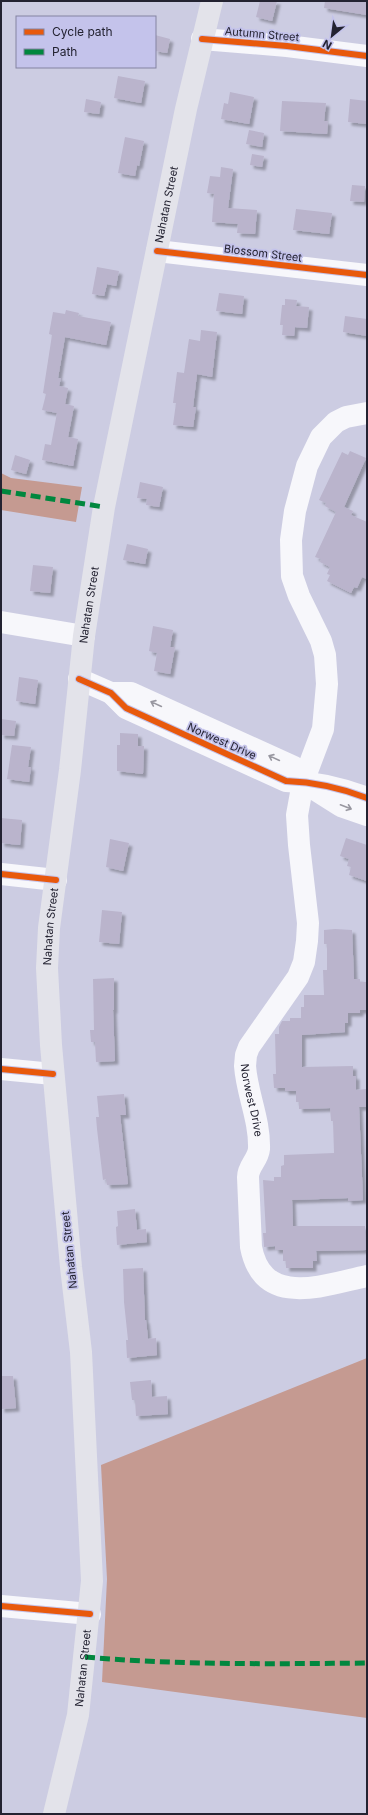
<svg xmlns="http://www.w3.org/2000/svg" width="368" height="1815" viewBox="0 0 368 1815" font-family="Inter,sans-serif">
	<defs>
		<filter id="shadow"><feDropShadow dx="3.5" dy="3.5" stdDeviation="1" flood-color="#0004"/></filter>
	</defs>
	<rect width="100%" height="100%" fill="#cccce2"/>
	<path fill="#c59a91" d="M1 473 11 478 82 487 76 522 1 510Z
		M367 1358V1718L102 1682 107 1579 101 1465Z"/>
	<path fill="#bab4cc" filter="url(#shadow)" d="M260 1H277L272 21 256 17Z
		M325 1H367V15L324 8Z
		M155 35 170 39 167 53 155 51Z
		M118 76 145 81 141 103 114 98Z
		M230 92 254 97 249 124 221 119 224 103 228 104Z
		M86 99 101 102 99 114 84 112Z
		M350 99 367 101V124L348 122Z
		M282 101 326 103 324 121H328L327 134 280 131Z
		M249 130 264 133 262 147 246 144Z
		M125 137 144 141 139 166 137 165 135 176 118 173Z
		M252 154 264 156 262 167 250 165Z
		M221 167 233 169 228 208 257 210 255 234 237 233 238 224 212 222 214 194 207 193 210 176 220 177Z
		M352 185 365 186 364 202 350 201Z
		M296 209 332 213 329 234 293 230Z
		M97 267 119 271 116 286 107 284 104 296 92 294Z
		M219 293 244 296 242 314 216 311Z
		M285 299 297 300 296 306 309 307 307 328 295 327 294 336 282 335 283 325H280L282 305H285Z
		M66 310 79 313 78 316 111 322 106 345 65 337 58 378H61L59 386 68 388 65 404 74 406 68 437 78 439 73 466 42 460 45 444 51 445 57 413 42 410 46 394 43 393 52 335 49 334 53 312 65 314Z
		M345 316 367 319V336L343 332Z
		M201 330 217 332 212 377 197 374 193 407H196L193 427 173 425 176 403H173L177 372 184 373 189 339 200 341Z
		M350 451 366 458 344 507 353 511 351 515 367 522V579L362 577 357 588 354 587 351 593 327 581 330 575 327 574 330 567 320 562 321 559 315 557 336 512 325 506 326 503 319 500 342 452 348 455Z
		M15 455 30 460 26 474 11 470Z
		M140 482 163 487 159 507 146 505 147 499 137 498Z
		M127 544 148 549 145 564 123 560Z
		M33 565 53 567 50 593 30 591Z
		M153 626 173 630 170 647H175L170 674 154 671 157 653 149 651Z
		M19 677 38 680 35 704 16 701Z
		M1 719 16 721 14 736 1 735Z
		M120 733 138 734V746H144L143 774 117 771V745H120Z
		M12 745 31 747 28 767H31L29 782 7 779Z
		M1 818 22 820 20 845 1 843Z
		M346 838 367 845V881L349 875 351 867 347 866 349 859 340 856Z
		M110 839 129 843 123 871 106 867Z
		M102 910 122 912 119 944 99 942Z
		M335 929 352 930 354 979H360V982H367V1010H360V1013H348V1023H345V1032L302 1035V1067L353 1066V1076H356V1090L366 1089 367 1107H359L363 1200 348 1201V1198L292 1200 293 1226H365L366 1250 316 1251 317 1261H313V1268H286V1261H283V1250H275V1246L264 1247V1245L263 1233H266L263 1180 274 1181V1177H281V1166L284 1165V1155L334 1153 333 1121H331L330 1108 299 1109V1102H296V1091H285V1088H274L273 1074H276L275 1034H279V1027L282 1021H290V1018H301V1007H304V995H324L323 970H327V944H324V930Z
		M114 978V1010H113L115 1061 96 1062 95 1042H91L90 1030H94L93 979Z
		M124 1094 126 1115H120L128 1184 107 1185 106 1179 103 1180 97 1129 96 1117H99L97 1096Z
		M135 1209 137 1230 146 1229 147 1242 117 1245 116 1227 118 1226 117 1211Z
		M143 1268 145 1320H146L148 1339 156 1338 157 1355 127 1358 126 1340H128L124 1302 123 1269Z
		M1 1376H13L16 1408 1 1409Z
		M151 1380 152 1397 167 1396 168 1414 136 1416 135 1400H132L130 1382Z"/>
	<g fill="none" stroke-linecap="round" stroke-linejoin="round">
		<g stroke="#f7f7fb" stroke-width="22">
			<path d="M202 39 287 46 367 56"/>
			<path d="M157 251 367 275"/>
			<path id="s1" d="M367 413 346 417 336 422 321 437 307 466 295 511 291 540 292 576 299 596 321 641 325 655 327 684 323 729 303 782 297 815 299 845 308 923 307 941 304 962 298 977 249 1047 246 1055 245 1066C247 1094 260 1120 259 1149 258 1160 248 1166 248 1177L251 1247C263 1309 324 1285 367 1276"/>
			<path d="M1 622 84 636"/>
			<path d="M79 679 111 693 126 708 286 781C314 782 341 788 367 798"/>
			<path d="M111 693H131L294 767 303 782 341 806 367 815"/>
			<path d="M1 874 56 880"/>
			<path d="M1 1069 53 1074"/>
			<path d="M1 1606 90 1614"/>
		</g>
		<path stroke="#e3e3ea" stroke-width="22" id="s2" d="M54 1814 78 1715 92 1581 81 1352 71 1267 51 1045 47 968 49 928 70 770 84 636 104 507 186 109 212 1"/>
		<path stroke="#00873e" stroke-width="5" stroke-dasharray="10 5" stroke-linecap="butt" d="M1 491 104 507
			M85 1657C179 1665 273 1664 367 1663"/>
		<defs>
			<path id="cycleway" d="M202 39 287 46 367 56
				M157 251 367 275
				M79 679 111 693 126 708 286 781C314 782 341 788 367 798
				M1 874 56 880
				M1 1069 53 1074
				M1 1606 90 1614"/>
		</defs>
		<use href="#cycleway" stroke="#c4c3eb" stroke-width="8"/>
		<use href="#cycleway" stroke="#e8590c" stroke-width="6"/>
	</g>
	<defs><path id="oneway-shaft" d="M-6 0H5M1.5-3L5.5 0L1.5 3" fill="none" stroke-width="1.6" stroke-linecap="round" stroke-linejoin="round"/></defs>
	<g stroke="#9897a0">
		<use href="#oneway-shaft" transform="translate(156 704) rotate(-155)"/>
		<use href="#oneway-shaft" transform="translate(274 758) rotate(-155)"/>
		<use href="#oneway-shaft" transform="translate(346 807) rotate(21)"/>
	</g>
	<g text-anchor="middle" stroke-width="3.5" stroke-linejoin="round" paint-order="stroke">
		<g font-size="11" fill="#232231" stroke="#c4c3eb">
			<text transform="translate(262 34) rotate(5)" y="4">Autumn Street</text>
			<text dy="4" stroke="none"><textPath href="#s2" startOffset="1625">Nahatan Street</textPath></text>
			<text transform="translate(263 253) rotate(7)" y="4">Blossom Street</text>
			<text dy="4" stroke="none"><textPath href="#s2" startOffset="1217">Nahatan Street</textPath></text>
			<text transform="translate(222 741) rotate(24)" y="4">Norwest Drive</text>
			<text dy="4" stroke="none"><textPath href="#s2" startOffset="893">Nahatan Street</textPath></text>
			<text dy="4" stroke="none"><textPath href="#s1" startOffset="752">Norwest Drive</textPath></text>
			<text transform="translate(69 1250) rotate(-96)" y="4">Nahatan Street</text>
			<text dy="4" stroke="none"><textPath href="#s2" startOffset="149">Nahatan Street</textPath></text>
		</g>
	</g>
	<rect width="368" height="1815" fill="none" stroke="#232231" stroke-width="4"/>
	<rect x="16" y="16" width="140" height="52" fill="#c4c3eb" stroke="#8483a1"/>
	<rect x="24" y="29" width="20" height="6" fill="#e8590c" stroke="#8483a1"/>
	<text x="52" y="36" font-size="12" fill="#232231">Cycle path</text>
	<rect x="24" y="49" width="20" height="6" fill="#00873e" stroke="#8483a1"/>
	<text x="52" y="56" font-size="12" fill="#232231">Path</text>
	<g transform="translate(332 36) rotate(209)" stroke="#c4c3eb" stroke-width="3" paint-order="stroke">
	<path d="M0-3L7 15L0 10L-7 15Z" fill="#232231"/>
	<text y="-6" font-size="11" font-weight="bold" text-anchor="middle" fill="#232231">N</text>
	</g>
</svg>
